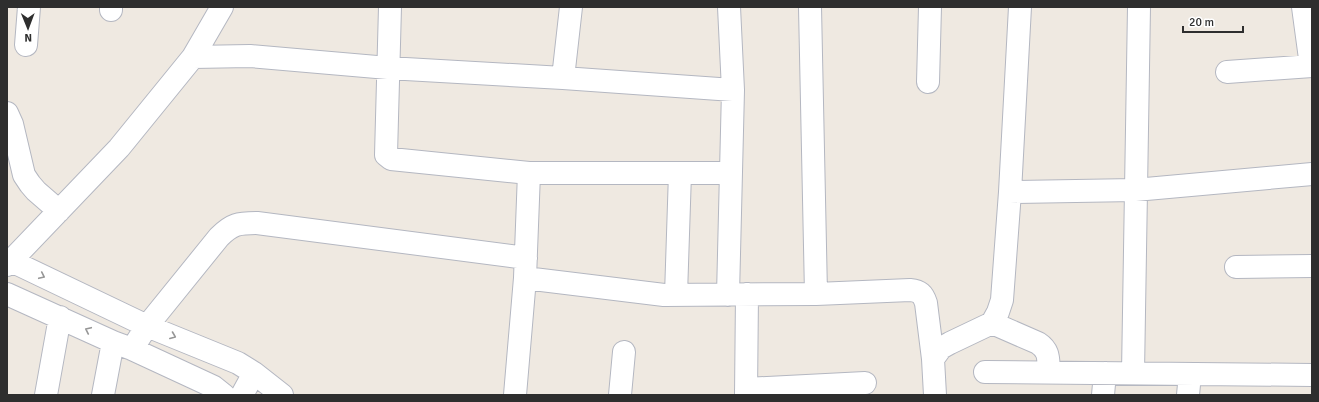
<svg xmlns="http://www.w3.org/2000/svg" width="1319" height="402" viewBox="0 0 1319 402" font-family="Signika,sans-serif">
	<rect width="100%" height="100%" fill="#efe9e1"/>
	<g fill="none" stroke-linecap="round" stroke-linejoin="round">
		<defs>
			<path id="minor" d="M390 7 386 155 391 159 529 173H731
				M810 7 816 294
				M1303 7 1311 66
				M111 10V7
				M26 45 29 7
				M193 57 250 56 388 68 563 78 733 90
				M1227 72 1312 66
				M563 78 571 7
				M928 82 930 7
				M7 113 12 124 24 175 30 184 36 191 59 211
				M1010 192 1135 190 1312 174
				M7 259 147 326 238 363 254 373 282 395
				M7 265 119 148 193 57 222 7
				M1236 267 1312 266
				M525 278 664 295 816 294 910 290C920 291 923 294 926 303L933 359
				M7 294 113 342 132 349 214 387 224 395
				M676 295 680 173
				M728 295 733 90 729 7
				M992 323 1038 343C1050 351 1048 359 1049 372
				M132 349 147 326 219 237C232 224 238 223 257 223L526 258
				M985 372 1312 375
				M1133 373 1139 7
				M746 389 865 383
				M46 395 60 317
				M103 395 113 342
				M242 395 254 373
				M515 395 525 278 529 173
				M620 395 624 352
				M746 395 747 294
				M935 395 933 359 941 348 950 343 992 323 998 312 1002 300 1010 192 1020 7
				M1103 395 1105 373
				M1188 395 1190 374"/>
		</defs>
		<use href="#minor" stroke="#b4b7c1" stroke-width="24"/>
		<use href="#minor" stroke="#fff" stroke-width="22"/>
	</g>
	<defs><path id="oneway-chevron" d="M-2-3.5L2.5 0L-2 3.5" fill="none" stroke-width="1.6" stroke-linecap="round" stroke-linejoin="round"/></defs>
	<g stroke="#969696">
		<use href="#oneway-chevron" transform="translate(42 276) rotate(25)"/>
		<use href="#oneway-chevron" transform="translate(88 330) rotate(-155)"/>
		<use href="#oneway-chevron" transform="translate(173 336) rotate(22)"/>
	</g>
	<rect width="1319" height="402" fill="none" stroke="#2e2e2e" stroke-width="16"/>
	<g transform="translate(28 28) rotate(179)" stroke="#ffffff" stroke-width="3" paint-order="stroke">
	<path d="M0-3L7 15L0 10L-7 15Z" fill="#2e2e2e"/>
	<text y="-6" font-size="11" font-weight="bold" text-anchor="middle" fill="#2e2e2e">N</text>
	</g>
	<path d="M1183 26v6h60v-6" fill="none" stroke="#2e2e2e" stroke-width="2"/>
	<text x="1189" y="26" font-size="12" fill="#2e2e2e" stroke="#ffffff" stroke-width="3" paint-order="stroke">20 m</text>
</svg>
